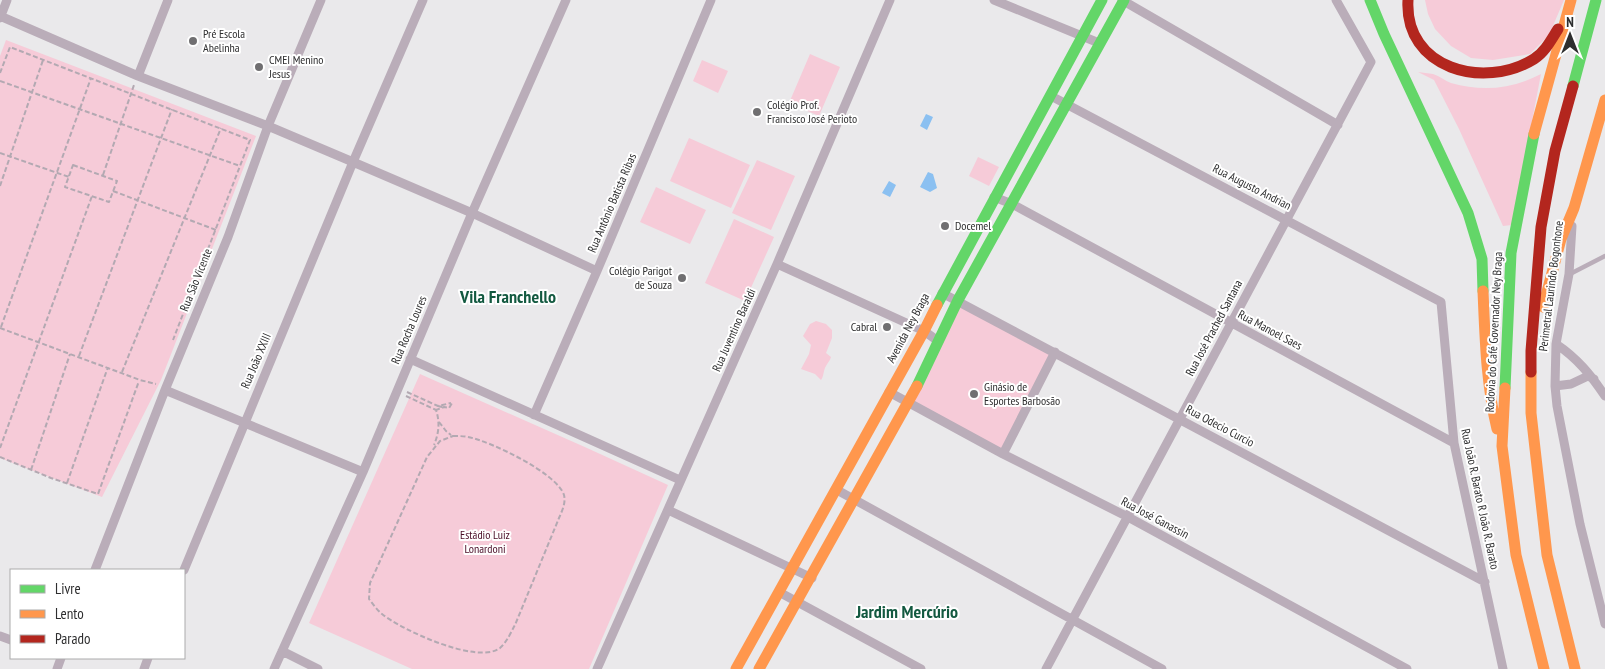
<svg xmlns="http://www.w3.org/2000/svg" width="1605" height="669" viewBox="0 0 1605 669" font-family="'PT Sans Narrow',sans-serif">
	<rect width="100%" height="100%" fill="#eae9eb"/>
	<path fill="#f6cbd8" d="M1425 0H1564L1549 35 1530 54 1493 60 1471 58 1451 46 1435 29 1428 14Z
		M6 40 256 136 161 380 102 497 0 458V56Z
		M810 54 840 67 819 116 789 103Z
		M702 60 728 71 718 93 693 81Z
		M1418 72C1423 73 1428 73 1433 74 1440 76 1445 81 1451 83 1483 92 1512 89 1541 74L1512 225 1503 226 1459 129 1434 80Z
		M689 138 750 165 731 208 670 181Z
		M978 157 999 167 989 186 969 176Z
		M757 160 795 176 771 230 732 213Z
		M656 187 706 210 690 244 640 222Z
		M734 219 774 237 745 301 705 283Z
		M960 305 1051 352 1002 450 912 403Z
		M816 321 826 324 832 330V338L826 353 831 357C830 361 828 362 826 366 823 371 824 376 821 380L815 374 801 369 809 354 811 345 803 336 810 324Z
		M420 374 587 448 668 485 589 669H412L309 623Z"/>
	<path fill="#8bc0f1" d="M926 114 933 117 927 130 920 126Z
		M928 172 933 174 937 188 930 192 920 187Z
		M889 181 896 185 890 197 882 193Z"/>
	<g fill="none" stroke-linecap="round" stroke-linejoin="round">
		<path stroke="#b3a9b2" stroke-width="2" stroke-dasharray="5 2.5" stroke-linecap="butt" d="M0 73 10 47 250 140 173 340
			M0 81 240 166
			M0 153 69 177
			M73 165 117 181 109 202 65 187Z
			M103 175 134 85
			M0 186 43 60
			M113 191 216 230
			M1 327 91 78
			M0 328 140 380 156 384
			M79 356 172 109
			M122 372 221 128
			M407 392 438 406 436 410 444 407 449 408 452 403
			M406 396 436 410C440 422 439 433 434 445
			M442 407 438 406 451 403
			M439 422 446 431 451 435
			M453 436C458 436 463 436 468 437 490 441 557 473 564 495 566 503 562 511 559 518L515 625C511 632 507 642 500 648 477 665 402 630 382 614 377 610 373 604 369 599L370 583 427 457 440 441Z
			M0 448 92 196
			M0 457 51 478 98 494 139 381
			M31 470 70 354
			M67 483 108 367"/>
		<path stroke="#baadb9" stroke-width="4.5" d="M1570 274 1605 256"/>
		<path stroke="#baadb9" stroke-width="9" d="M994 0 1099 43
			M1122 0 1338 125
			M0 16 138 76 268 126 353 162 472 213 597 271
			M0 18 7 0
			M138 76 168 0
			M1051 96 1441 302 1454 443 1503 669
			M994 197 1012 204 1454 443
			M1572 226 1569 274 1556 344 1555 386 1557 406 1580 524 1605 624
			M777 264 924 331 938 341
			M942 293 1485 582
			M1556 344C1577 358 1591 375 1605 396
			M410 359 680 480
			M1555 386 1571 384 1588 376 1594 379
			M165 390 363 472
			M889 392 1003 454 1128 517 1407 669
			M534 415 597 271 711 0
			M1003 454 1055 352
			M837 490 1162 669
			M668 510 812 578
			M95 570 165 390 228 237 268 126 321 0
			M184 570 353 162 423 0
			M779 592 921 669
			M0 636 11 640
			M282 651 318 669
			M57 669 61 658
			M144 669 148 658
			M274 669 363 472 472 213 566 0
			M597 669 777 264 890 0
			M1046 669 1371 62 1336 0"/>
		<path stroke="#63d668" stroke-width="11" d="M1370 0 1384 34 1468 213 1482 259 1483 291
			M1573 86 1596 0
			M937 305 1102 0
			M917 386 958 300 1124 0
			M1505 388 1511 253 1534 134"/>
		<path stroke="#ff974d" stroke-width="11" d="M1534 134 1571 0
			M1574 208 1605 100
			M1483 291C1485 337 1486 384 1497 429
			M1543 307 1561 239 1574 208
			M1531 372V413L1547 555 1575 669
			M1505 388 1502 446 1516 555 1544 669
			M736 669 924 331 937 305
			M759 669 917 386"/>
		<path stroke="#b3261e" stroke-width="11" d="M1408 0C1404 69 1484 90 1534 59 1545 52 1551 40 1558 29
			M1531 372V351L1541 227 1555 151 1573 86"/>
	</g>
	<g fill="#706f71" stroke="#fff" stroke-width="2">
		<circle cx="193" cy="41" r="5"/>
		<circle cx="259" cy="67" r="5"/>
		<circle cx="757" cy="112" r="5"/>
		<circle cx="945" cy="226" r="5"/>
		<circle cx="682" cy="278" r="5"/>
		<circle cx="887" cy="327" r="5"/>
		<circle cx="974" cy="394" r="5"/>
	</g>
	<g text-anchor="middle" stroke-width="4" stroke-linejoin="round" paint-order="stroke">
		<g font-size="12" fill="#2e2e2f" stroke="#fff" text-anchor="start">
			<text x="203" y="38">Pré Escola<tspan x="203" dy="14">Abelinha</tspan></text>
			<text x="269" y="64">CMEI Menino<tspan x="269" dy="14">Jesus</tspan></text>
			<text x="767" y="109">Colégio Prof.<tspan x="767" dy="14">Francisco José Perioto</tspan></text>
			<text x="955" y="230">Docemel</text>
			<text x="672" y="275" text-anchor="end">Colégio Parigot<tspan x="672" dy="14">de Souza</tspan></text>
			<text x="877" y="331" text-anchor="end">Cabral</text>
			<text x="984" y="391">Ginásio de<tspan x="984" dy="14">Esportes Barbosão</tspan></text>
		</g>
		<g font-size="12" fill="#2e2e2f" stroke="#fff">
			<text transform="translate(1252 187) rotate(27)" y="4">Rua Augusto Andrian</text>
			<text transform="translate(612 203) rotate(-67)" y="4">Rua Antônio Batista Ribas</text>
			<text transform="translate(196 280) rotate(-68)" y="4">Rua São Vicente</text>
			<text transform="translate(1551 286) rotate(-83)" y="4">Perimetral Laurindo Bogonhone</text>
			<text transform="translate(908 328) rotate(-62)" y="4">Avenida Ney Braga</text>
			<text transform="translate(1214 328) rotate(-62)" y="4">Rua José Prached Santana</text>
			<text transform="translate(409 330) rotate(-67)" y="4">Rua Rocha Loures</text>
			<text transform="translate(734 330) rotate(-66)" y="4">Rua Juventino Baraldi</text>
			<text transform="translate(1270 330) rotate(28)" y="4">Rua Manoel Saes</text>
			<text transform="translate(1494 332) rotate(-87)" y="4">Rodovia do Café Governador Ney Braga</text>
			<text transform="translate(256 361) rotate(-67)" y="4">Rua João XXIII</text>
			<text transform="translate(1220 426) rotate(28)" y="4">Rua Odecio Curcio</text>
			<text transform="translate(1480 499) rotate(78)" y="4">Rua João R. Barato R João R. Barato</text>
			<text transform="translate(1155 518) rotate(28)" y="4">Rua José Ganassin</text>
		</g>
		<g font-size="12" fill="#4b0e28" stroke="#fff">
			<text x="485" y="539">Estádio Luiz<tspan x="485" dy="14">Lonardoni</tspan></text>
		</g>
		<g font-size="18" font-weight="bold" fill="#135940" stroke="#fff">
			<text x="508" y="303">Vila Franchello</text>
			<text x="907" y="618">Jardim Mercúrio</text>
		</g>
	</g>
	<rect x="10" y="569" width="175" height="90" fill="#ffffff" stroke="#ababac"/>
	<rect x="20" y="585" width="25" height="8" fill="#63d668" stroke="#ababac"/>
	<text x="55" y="594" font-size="15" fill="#2e2e2f">Livre</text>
	<rect x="20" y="610" width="25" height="8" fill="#ff974d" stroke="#ababac"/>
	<text x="55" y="619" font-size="15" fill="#2e2e2f">Lento</text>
	<rect x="20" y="635" width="25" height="8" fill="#b3261e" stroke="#ababac"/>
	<text x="55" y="644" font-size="15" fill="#2e2e2f">Parado</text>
	<g transform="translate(1570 35)" stroke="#ffffff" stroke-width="4" paint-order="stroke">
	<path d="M0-4L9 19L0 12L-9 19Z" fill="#2e2e2f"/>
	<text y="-8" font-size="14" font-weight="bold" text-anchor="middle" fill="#2e2e2f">N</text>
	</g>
</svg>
